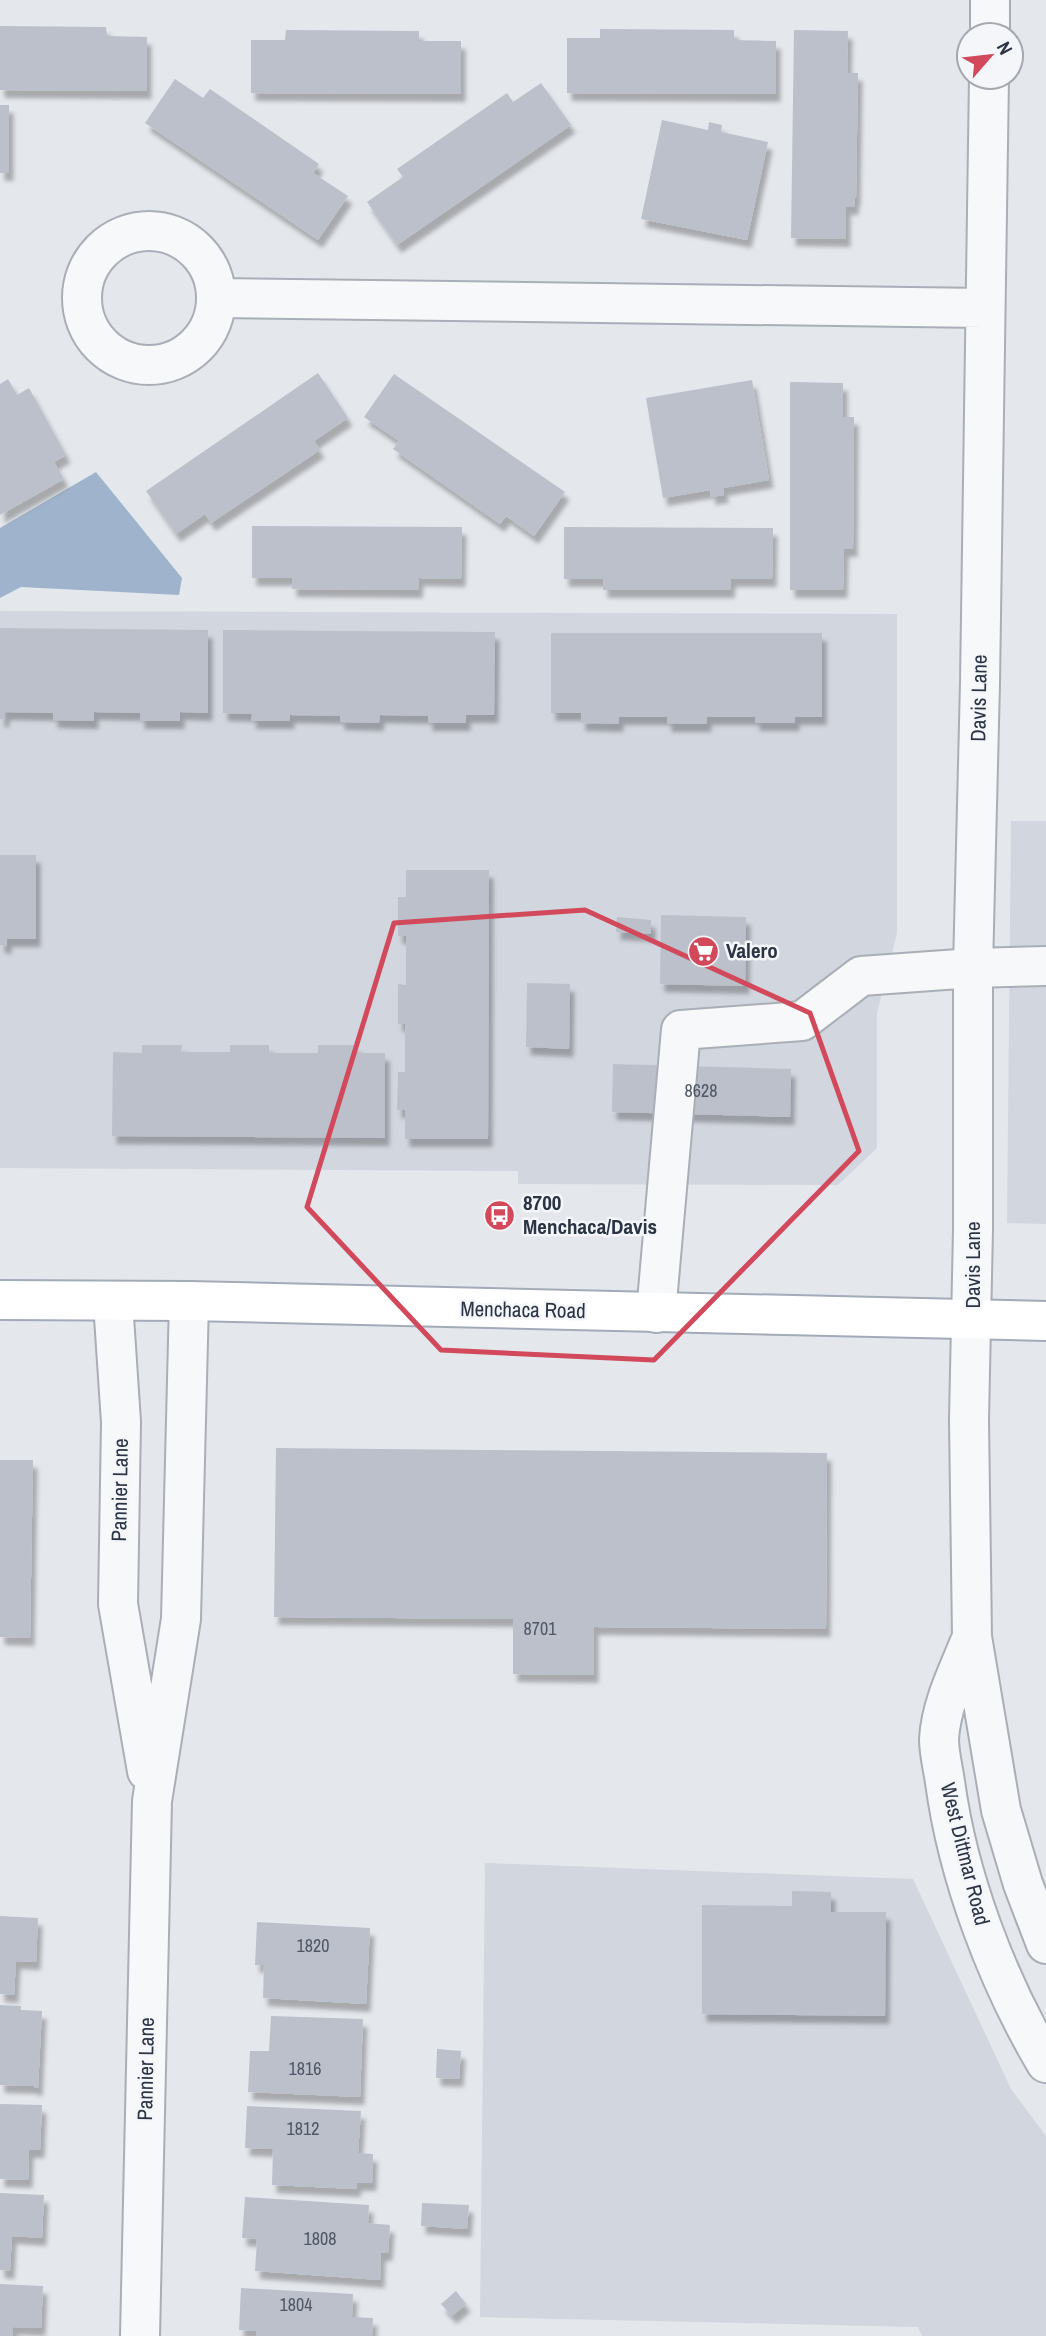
<svg xmlns="http://www.w3.org/2000/svg" width="1046" height="2336" viewBox="0 0 1046 2336" font-family="'Archivo Narrow',sans-serif">
	<defs>
		<filter id="shadow"><feDropShadow dx="4.5" dy="8" stdDeviation="2" flood-color="#0004"/></filter>
	</defs>
	<rect width="100%" height="100%" fill="#e4e7ec"/>
	<path fill="#d2d6de" d="M0 611 897 614V933L877 1013V1148L838 1185 518 1184V1171L0 1168Z
		M1011 821H1046V1224L1007 1223Z
		M485 1863 913 1879 1011 2089 1046 2136V2336H922L918 2327 480 2317Z"/>
	<path fill="#9fb4cc" d="M96 472 182 578 179 595 21 587 0 598V528Z"/>
	<path fill="#bbc0ca" filter="url(#shadow)" d="M0 26 106 27 107 36 147 37V91L0 90Z
		M600 29 734 30V40L776 41V94L567 93V38H600Z
		M286 30 419 31V41H461V94L251 93V40H285Z
		M794 30 848 31 847 73H858L856 198 855 197 854 207H846V239L791 238Z
		M175 79 203 98 210 89 319 164 313 173 348 196 318 240 145 123Z
		M541 83 571 125 397 245 367 202 403 177 397 169 507 93 513 102Z
		M0 105H9V173H0Z
		M662 120 708 130 709 122 722 125 721 132 768 142 747 240 641 219Z
		M318 373 348 418 314 441 320 450 211 523 205 514 176 534 146 491Z
		M394 374 565 492 534 536 506 516 500 524 393 449 399 441 364 417Z
		M8 379 17 395 29 388 66 455 54 462 64 479 0 515V384Z
		M752 380 769 480 723 488 724 495 711 497 710 490 663 498 646 398Z
		M790 382 843 383V417H854L853 549H844L843 590H790Z
		M252 526 462 527 461 579 419 578 418 590 292 589V578H252Z
		M564 527 773 528 772 579H731L730 590H603V579H564Z
		M0 628 208 630V713L180 712V721H140V713L94 712V721L53 720V713L5 712V719H0Z
		M223 630 495 632 494 715H466V723H428V716L380 715 379 723 340 722V716L290 715V721H251L252 714 223 713Z
		M551 633H822V717H795V723H755V717H707V724H667V717H619V724L581 723V713H551Z
		M0 855H36V939H7V946L0 945Z
		M406 870H489L488 1139H405V1110H397L398 1072H405V1024H398V984L406 985V936H398V897H406Z
		M661 915 746 917 745 986 660 984Z
		M617 917 651 920V934L616 932Z
		M527 983 570 984 569 1049 526 1047Z
		M142 1045H182L181 1052H230V1045H269V1053H318V1045H357V1053H385V1138L112 1136 113 1052 142 1053Z
		M613 1064 791 1069 790 1117 612 1112Z
		M276 1448 827 1453 826 1629 594 1627V1675L513 1674V1619L274 1617Z
		M0 1460H33L30 1638 0 1637Z
		M792 1891 831 1892V1912H886L885 2016 702 2014V1905L792 1906Z
		M0 1916 38 1918 36 1962 16 1961 14 1995 0 1994Z
		M257 1922 370 1928 366 2004 263 1998 264 1965H255Z
		M0 2005 21 2006V2010L42 2011 38 2088H34V2086L0 2085Z
		M271 2016 363 2019 360 2097 248 2092 250 2051H269Z
		M437 2049 461 2051 459 2079 436 2078Z
		M0 2104 42 2105 40 2150H29L28 2180 0 2179Z
		M247 2106 361 2111 358 2153 373 2154 372 2183H357L356 2189 272 2185 273 2149 245 2148Z
		M0 2193 44 2195 42 2238 12 2236 10 2271 0 2270Z
		M245 2197 369 2205 368 2223 390 2225 388 2253H381L380 2280 255 2271 257 2239 242 2238Z
		M422 2203 469 2205 467 2229 421 2226Z
		M0 2284 43 2286 41 2328 13 2327V2336H0Z
		M241 2288 353 2294 352 2317 373 2318 372 2336H256L257 2331 239 2330Z
		M456 2291 466 2304 452 2316 441 2304Z"/>
	<g fill="none" stroke-linecap="round" stroke-linejoin="round">
		<defs>
			<path id="minor" d="M990 35V0
				M989 77 980 683 973 968V1229L969 1420 972 1637 1001 1810 1023 1884 1046 1944
				M82 298a67 67 0 1 1 134 0a67 67 0 1 1-134 0Z
				M218 298 984 308
				M113 1302 121 1422 118 1604 147 1771
				M656 1313 681 1030 802 1021 861 976 973 968 1046 966
				M972 1637C959 1669 941 1704 939 1739 939 1753 943 1768 945 1782 958 1878 997 1980 1046 2063
				M140 2336 152 1801 181 1619 189 1301"/>
			<path id="major" d="M0 1300 189 1301 1046 1321"/>
		</defs>
		<use href="#minor" stroke="#a9aeb7" stroke-width="42"/>
		<use href="#major" stroke="#a3abb8" stroke-width="42"/>
		<use href="#minor" stroke="#f7f8fa" stroke-width="38"/>
		<use href="#major" stroke="#fff" stroke-width="38"/>
	</g>
	<path fill="none" stroke="#d1495b" stroke-width="5" stroke-linejoin="round" d="M585 910 810 1013 859 1151 654 1360 441 1350 307 1207 394 923Z"/>
	<defs>
		<symbol id="supermarket-disc" viewBox="-11 -11 22 22"><circle r="9.5" fill="#d1495b" stroke="#f4f6f9"/><path d="M-6-5.5h2.5l.6 2H6L4.5 2H-2.5L-4.4-4H-6ZM-1.5 3.2a1.3 1.3 0 1 0 .1 0ZM3 3.2a1.3 1.3 0 1 0 .1 0Z" fill="#fff"/></symbol>
		<symbol id="bus-disc" viewBox="-11 -11 22 22"><circle r="9.5" fill="#d1495b" stroke="#f4f6f9"/><path d="M-5-6H5V4H4V6H2V4H-2V6H-4V4H-5ZM-3.5-4V0h7V-4ZM-3.5 1.2v1.5H-2V1.2ZM2 1.2v1.5H3.5V1.2Z" fill="#fff"/></symbol>
	</defs>
	<g fill-rule="evenodd">
		<use href="#supermarket-disc" x="686" y="934" width="35" height="35"/>
		<use href="#bus-disc" x="482" y="1198" width="35" height="35"/>
	</g>
	<g text-anchor="middle" stroke-width="5" stroke-linejoin="round" paint-order="stroke">
		<g font-size="18" fill="#4f5766">
			<text x="701" y="1097">8628</text>
			<text x="540" y="1635">8701</text>
			<text x="313" y="1952">1820</text>
			<text x="305" y="2075">1816</text>
			<text x="303" y="2135">1812</text>
			<text x="320" y="2245">1808</text>
			<text x="296" y="2311">1804</text>
		</g>
		<g font-size="21" fill="#2b3445" stroke="#f4f6f9">
			<text transform="translate(979 698) rotate(-89)" y="7">Davis Lane</text>
			<text transform="translate(973 1265) rotate(-90)" y="7">Davis Lane</text>
			<text transform="translate(523 1310) rotate(1)" y="7">Menchaca Road</text>
			<text transform="translate(120 1490) rotate(-89)" y="7">Pannier Lane</text>
			<text transform="translate(965 1854) rotate(76)" y="7">West Dittmar Road</text>
			<text transform="translate(146 2069) rotate(-89)" y="7">Pannier Lane</text>
		</g>
		<g font-size="21" font-weight="bold" fill="#2b3445" stroke="#f4f6f9" text-anchor="start">
			<text x="726" y="958">Valero</text>
			<text x="523" y="1210">8700<tspan x="523" dy="24">Menchaca/Davis</tspan></text>
		</g>
	</g>
	<g transform="translate(990 56) rotate(62)"><circle r="33" fill="#f4f6f9" stroke="#a4a8b1" stroke-width="2"/>
	<path d="M0-5L12 26L0 18L-12 26Z" fill="#d1495b"/>
	<text y="-10" font-size="19" font-weight="bold" text-anchor="middle" fill="#2b3445">N</text>
	</g>
</svg>
